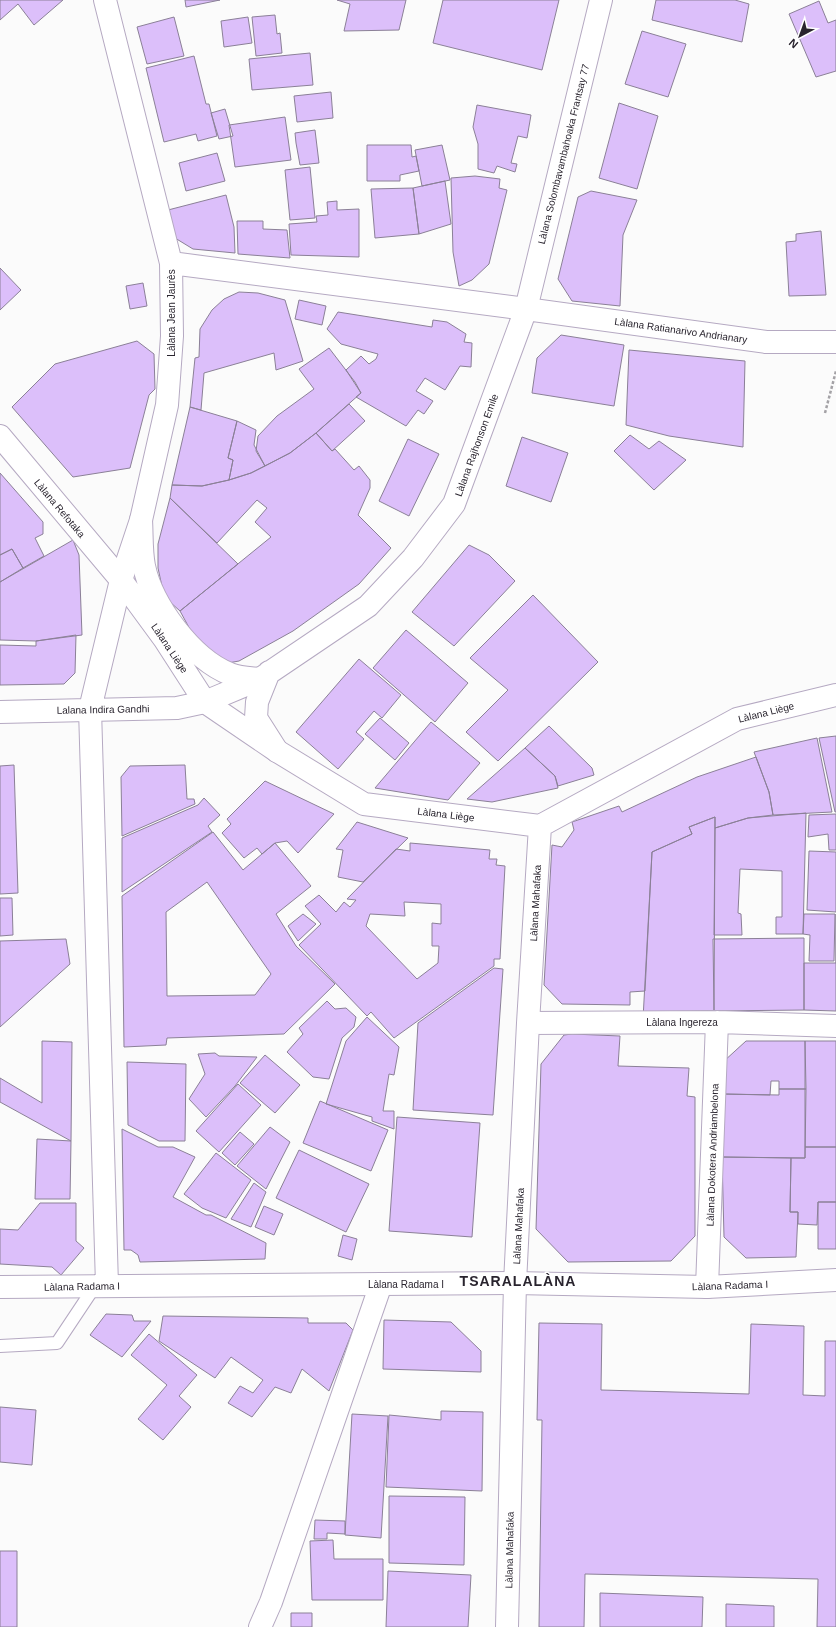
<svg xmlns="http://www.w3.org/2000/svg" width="836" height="1627" viewBox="0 0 836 1627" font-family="Helvetica,sans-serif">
	<rect width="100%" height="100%" fill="#fbfbfb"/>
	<path fill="#dcbffa" stroke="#8b8097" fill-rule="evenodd" d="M0 0H63L34 25 18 4 0 20Z
		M185 0H220L186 7Z
		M337 0H406L399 30 344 31 350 4Z
		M443 0H559L542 70 433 43Z
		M656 0H735L749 4 742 42 652 20Z
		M819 1 828 23 836 20V71L816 77 789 14Z
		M275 15 277 34 280 33 282 53 256 56 252 17Z
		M174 17 184 56 147 64 137 27Z
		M248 17 252 43 224 47 221 21Z
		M642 31 686 44 668 97 625 84Z
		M310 53 313 85 252 90 249 59Z
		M194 56 206 104H209L217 136 198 141 196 134 164 142 146 68Z
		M331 92 333 118 297 122 294 96Z
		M619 103 658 116 637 189 599 178Z
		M477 105 531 115 527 138 518 136 511 163 517 164 515 172 497 166 494 173 478 169V144L473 127Z
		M225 109 233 136 219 139 211 113Z
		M285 117 291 160 235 167 229 125Z
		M315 130 319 163 300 165 296 143 295 133Z
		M367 145H411L412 157 416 156 419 171 400 175V181H367Z
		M442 145 450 180 422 186 415 150Z
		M217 153 225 181 186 191 179 163Z
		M310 167 315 218 290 220 285 170Z
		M475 176 500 179 499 188 507 190 489 264 472 280 459 286 453 252 451 178Z
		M445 181 451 224 419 234 413 188Z
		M413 188 419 234 375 238 371 189Z
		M591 191 637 200 623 235 620 306 572 301 558 279 578 197Z
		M226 195 234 227 235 253 193 249 175 238 168 210Z
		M337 201V210L359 209V257L291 255 289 224 317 222 316 216 328 215 327 202Z
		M237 221H263V229L287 230 290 258 238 254Z
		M821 231 826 295 789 296 786 242 796 241V234Z
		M0 268 21 290 0 310Z
		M143 283 147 306 130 309 126 286Z
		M239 292 258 293 285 300 303 361 276 370 274 353 204 373 201 410 190 407 195 358 199 357 200 329 212 310 224 299Z
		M299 300 326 306 322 325 295 319Z
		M338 312 432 327 433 320 447 322 466 334 464 342 472 343 471 367 460 366 445 390 425 378 416 391 433 401 424 414 418 410 406 426 356 397 361 393 346 370 361 356 369 364 376 359 378 354 341 344 327 329Z
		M561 335 624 345 614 406 532 393 537 358Z
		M137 341 154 354 155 389 149 395 130 468 73 477 12 407 55 364Z
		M329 348 355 382 361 393 316 433 290 453 265 466 256 451 258 436 277 416 314 389 299 369Z
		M629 350 745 361 743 447 669 436 626 425Z
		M349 404 365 421 332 451 316 433Z
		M190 407 237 421 228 458 233 460 229 480 202 486 172 485Z
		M237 421 256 430 254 445 265 466 251 473 229 480 233 460 228 458Z
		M316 433 332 451 335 449 354 470 359 466 370 480V488L358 515 391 548 359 584 293 631 239 661 228 663 215 657 192 633 180 611 271 537 255 522 267 508 257 500 217 543 170 498 172 485 202 486 229 480 251 473 290 453Z
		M630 435 649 449 659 441 686 460 654 490 614 451Z
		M522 437 568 453 551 502 506 486Z
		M408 439 439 454 409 516 379 501Z
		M0 473 43 522V534L35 538 44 556 23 568 12 549 0 555Z
		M170 498 238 564 180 611 170 602 163 591 158 568V544Z
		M73 540 79 555 82 635 36 641 0 640V582Z
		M469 545 489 555 515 581 454 646 412 612Z
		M12 549 23 568 0 582V555Z
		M533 595 598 662 498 761 466 732 508 690 470 658Z
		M406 630 468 683 435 722 373 668Z
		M76 635 75 673 64 684 0 685V645L36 646V641Z
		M359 659 401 695 382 718 374 711 356 732 364 739 338 769 296 732Z
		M380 718 409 743 395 760 365 734Z
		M431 722 480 763 448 800 375 788Z
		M549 726 592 768 594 775 558 786 555 776 525 748Z
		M836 736V812H835L819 738Z
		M817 738 832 812 773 815 769 792 754 752Z
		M525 748 555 776 558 788 492 802 467 799Z
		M756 757 769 792 773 815 748 818 715 828V817L689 827 692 834 652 852 645 991 630 992V1005L562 1004 544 985 552 845 562 847 574 830 572 822 619 806 622 812 697 777Z
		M14 765 18 893 0 894V766Z
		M185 765 187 799H194L195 804 122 836 121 777 130 766Z
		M265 781 334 814 298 853 287 841 275 843 262 854 257 848 244 858 222 833 231 824 227 819Z
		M204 798 220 815 208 826 212 832 122 892V838L198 805Z
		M806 813 803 934H776V917H782V871L740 869 738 913 741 914 742 935H714L715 828 748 818Z
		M836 814V850H829L828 834 808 837 809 815Z
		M715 817 714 1011 660 1012 643 1019 652 852 692 834 689 827Z
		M357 822 408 838 363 882 338 877 343 850 336 849Z
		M213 832 243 870 275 843 311 886 276 914 296 946 335 984 284 1034 167 1038 166 1045 124 1047 122 896ZM207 882 271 974 255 995 167 996 166 912Z
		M410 843 490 850 489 859H497L496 865 505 866 500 959H494V966L394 1038 371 1012 367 1016 299 945 321 924 305 906 319 895 336 912 344 902 350 907 356 900 347 899 396 849 410 851ZM404 902 441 904V924L432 923V946H439L438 963 417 979 366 926 370 914 405 916Z
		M809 851 836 852V912L807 910Z
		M0 898H12L13 935 0 936Z
		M303 914 316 924 298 941 288 926Z
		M804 914H835L834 961H809L810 935 803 934Z
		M836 914V1011L804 1010V963H836Z
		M804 938V1010L714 1011 713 939Z
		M66 939 70 964 0 1027V941Z
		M494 968 503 969 493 1115 413 1110 418 1023Z
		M327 1001 335 1009 346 1008 356 1017 354 1027 342 1038 329 1079 313 1077 287 1052 303 1034 299 1028Z
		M367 1017 399 1047 394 1075 389 1074 383 1111H394V1129L372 1121V1117L326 1104 346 1041Z
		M572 1034 620 1036 618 1066 689 1068 687 1096 695 1097V1236L671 1261 568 1262 536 1229 541 1064 564 1035Z
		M42 1041 72 1042 71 1141 0 1102V1078L42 1103Z
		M746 1041H805L806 1089H779V1081H771L770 1095 723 1094V1062Z
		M805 1041H836V1147H805Z
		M215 1053 219 1056 257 1057 235 1086 206 1117 189 1099 205 1074 198 1054Z
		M265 1055 300 1085 275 1113 240 1083Z
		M127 1062 186 1064 185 1141H159L128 1125Z
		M238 1084 261 1105 219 1152 196 1131Z
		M779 1089H806L805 1158 722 1157 723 1094 779 1095Z
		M320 1101 388 1130 371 1171 303 1143Z
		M397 1117 480 1123 472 1237 389 1231Z
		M270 1127 290 1142 266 1189 237 1166Z
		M122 1129 158 1147H173L195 1157 173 1197 206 1215H211L266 1243 265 1259 140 1262 138 1255 131 1250H124Z
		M240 1132 254 1144 235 1165 222 1153Z
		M37 1139 71 1141 70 1199H35Z
		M805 1147H836V1202H818L817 1225 798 1224V1212H790L791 1158H805Z
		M299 1150 369 1184 346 1232 276 1198Z
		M216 1153 251 1180 226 1218 202 1208 184 1194Z
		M722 1157 791 1158 790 1212H798L796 1257 746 1258 724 1237Z
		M254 1183 266 1192 251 1227 231 1219Z
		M818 1202H836V1249H818Z
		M40 1203H76V1241L84 1248 61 1275 52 1267 0 1264V1229L18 1230Z
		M264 1206 283 1214 274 1235 255 1227Z
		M343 1235 357 1239 352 1260 338 1256Z
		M106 1314 132 1315 134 1321H151L122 1357 90 1335Z
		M163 1316 308 1318V1323H346L353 1330 329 1391 302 1369 291 1393 275 1387 252 1417 228 1403 240 1386 253 1393 263 1380 231 1357 215 1378 159 1341Z
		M384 1320 451 1322 481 1351V1372L383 1369Z
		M539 1323 602 1324 601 1390 749 1394 751 1324 804 1326 803 1395 825 1396V1341H836V1627H817L818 1579 585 1574 584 1627H539L542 1420H537Z
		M149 1334 197 1375 179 1396 191 1407 163 1440 138 1419 167 1385 131 1355Z
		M0 1407 36 1410 32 1465 0 1462Z
		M441 1411 483 1412 482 1491 386 1487 389 1415 441 1420Z
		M352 1414 388 1416 381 1538 345 1535Z
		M389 1496 465 1497 464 1565 389 1563Z
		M315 1520 345 1521V1534L327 1533V1539H314Z
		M333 1540 334 1559H383V1600H312L310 1541Z
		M0 1551H17V1627H0Z
		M388 1571 471 1575 468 1627H386Z
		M600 1593 703 1597 702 1627H600Z
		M726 1604 774 1606V1627H726Z
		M291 1613H312V1627H291Z"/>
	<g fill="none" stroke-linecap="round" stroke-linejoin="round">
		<defs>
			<path id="service" d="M0 1346 57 1343 95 1286"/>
			<path id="minor" d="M526 309 601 0
				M0 436 121 580 165 640 205 702 277 751 364 804 540 826 737 719 836 695
				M141 520C142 535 141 551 144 566 152 605 192 659 230 674 239 678 251 678 260 679
				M528 1023 717 1022 836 1026
				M707 1287 717 1022
				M260 1627 271 1602 381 1284
				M507 1627 515 1283 528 1023 540 826"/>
			<path id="tertiary" d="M105 0 171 263 172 336 167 405 141 520 121 580 90 709 107 1285
				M171 263 526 309 766 342H836
				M269 672 257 702 256 718 277 751
				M0 712 177 708 205 702 260 679 368 606 413 558 454 504 526 309
				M0 1287 515 1283 707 1287 836 1280"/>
		</defs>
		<use href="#service" stroke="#b5a9c2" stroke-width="14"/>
		<use href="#minor" stroke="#b5a9c2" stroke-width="24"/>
		<use href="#tertiary" stroke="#b5a9c2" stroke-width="24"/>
		<path stroke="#a4a2a6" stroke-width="2.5" stroke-dasharray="3 2" stroke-linecap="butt" d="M825 413 836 371"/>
		<use href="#service" stroke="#fff" stroke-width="12"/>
		<use href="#minor" stroke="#fff" stroke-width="22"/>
		<use href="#tertiary" stroke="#fff" stroke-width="22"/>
	</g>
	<g text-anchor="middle" stroke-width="3" stroke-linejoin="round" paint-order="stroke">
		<g font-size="10" fill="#29242e" stroke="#fff">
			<text transform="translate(563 154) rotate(-76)" y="4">Làlana Solombavambahoaka Frantsay 77</text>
			<text transform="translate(171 313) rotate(-90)" y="4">Làlana Jean Jaurès</text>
			<text transform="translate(681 330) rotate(8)" y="4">Làlana Ratianarivo Andrianary</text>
			<text transform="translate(476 445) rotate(-70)" y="4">Làlana Rajhonson Emile</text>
			<text transform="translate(60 508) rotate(50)" y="4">Làlana Refotaka</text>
			<text transform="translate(170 648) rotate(56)" y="4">Làlana Liège</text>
			<text transform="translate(103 709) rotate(-1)" y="4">Lalana Indira Gandhi</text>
			<text transform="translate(766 712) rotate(-14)" y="4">Làlana Liège</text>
			<text transform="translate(446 814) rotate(7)" y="4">Làlana Liège</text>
			<text transform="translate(535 903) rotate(-87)" y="4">Làlana Mahafaka</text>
			<text x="682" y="1026">Làlana Ingereza</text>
			<text transform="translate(712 1155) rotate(-88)" y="4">Làlana Dokotera Andriambelona</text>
			<text transform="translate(518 1226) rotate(-87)" y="4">Làlana Mahafaka</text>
			<text x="406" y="1288">Làlana Radama I</text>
			<text transform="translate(730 1285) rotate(-2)" y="4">Làlana Radama I</text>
			<text transform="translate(82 1286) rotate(-1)" y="4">Làlana Radama I</text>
			<text transform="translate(509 1550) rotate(-89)" y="4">Làlana Mahafaka</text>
		</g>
		<g font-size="14" font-weight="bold" letter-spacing="1" fill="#29242e" stroke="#fff">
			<text x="518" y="1286">TSARALALÀNA</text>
		</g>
	</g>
	<g transform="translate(800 36) rotate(221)" stroke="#ffffff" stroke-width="3" paint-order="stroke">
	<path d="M0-3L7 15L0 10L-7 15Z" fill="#29242e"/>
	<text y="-6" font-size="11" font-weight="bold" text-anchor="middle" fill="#29242e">N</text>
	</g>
</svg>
